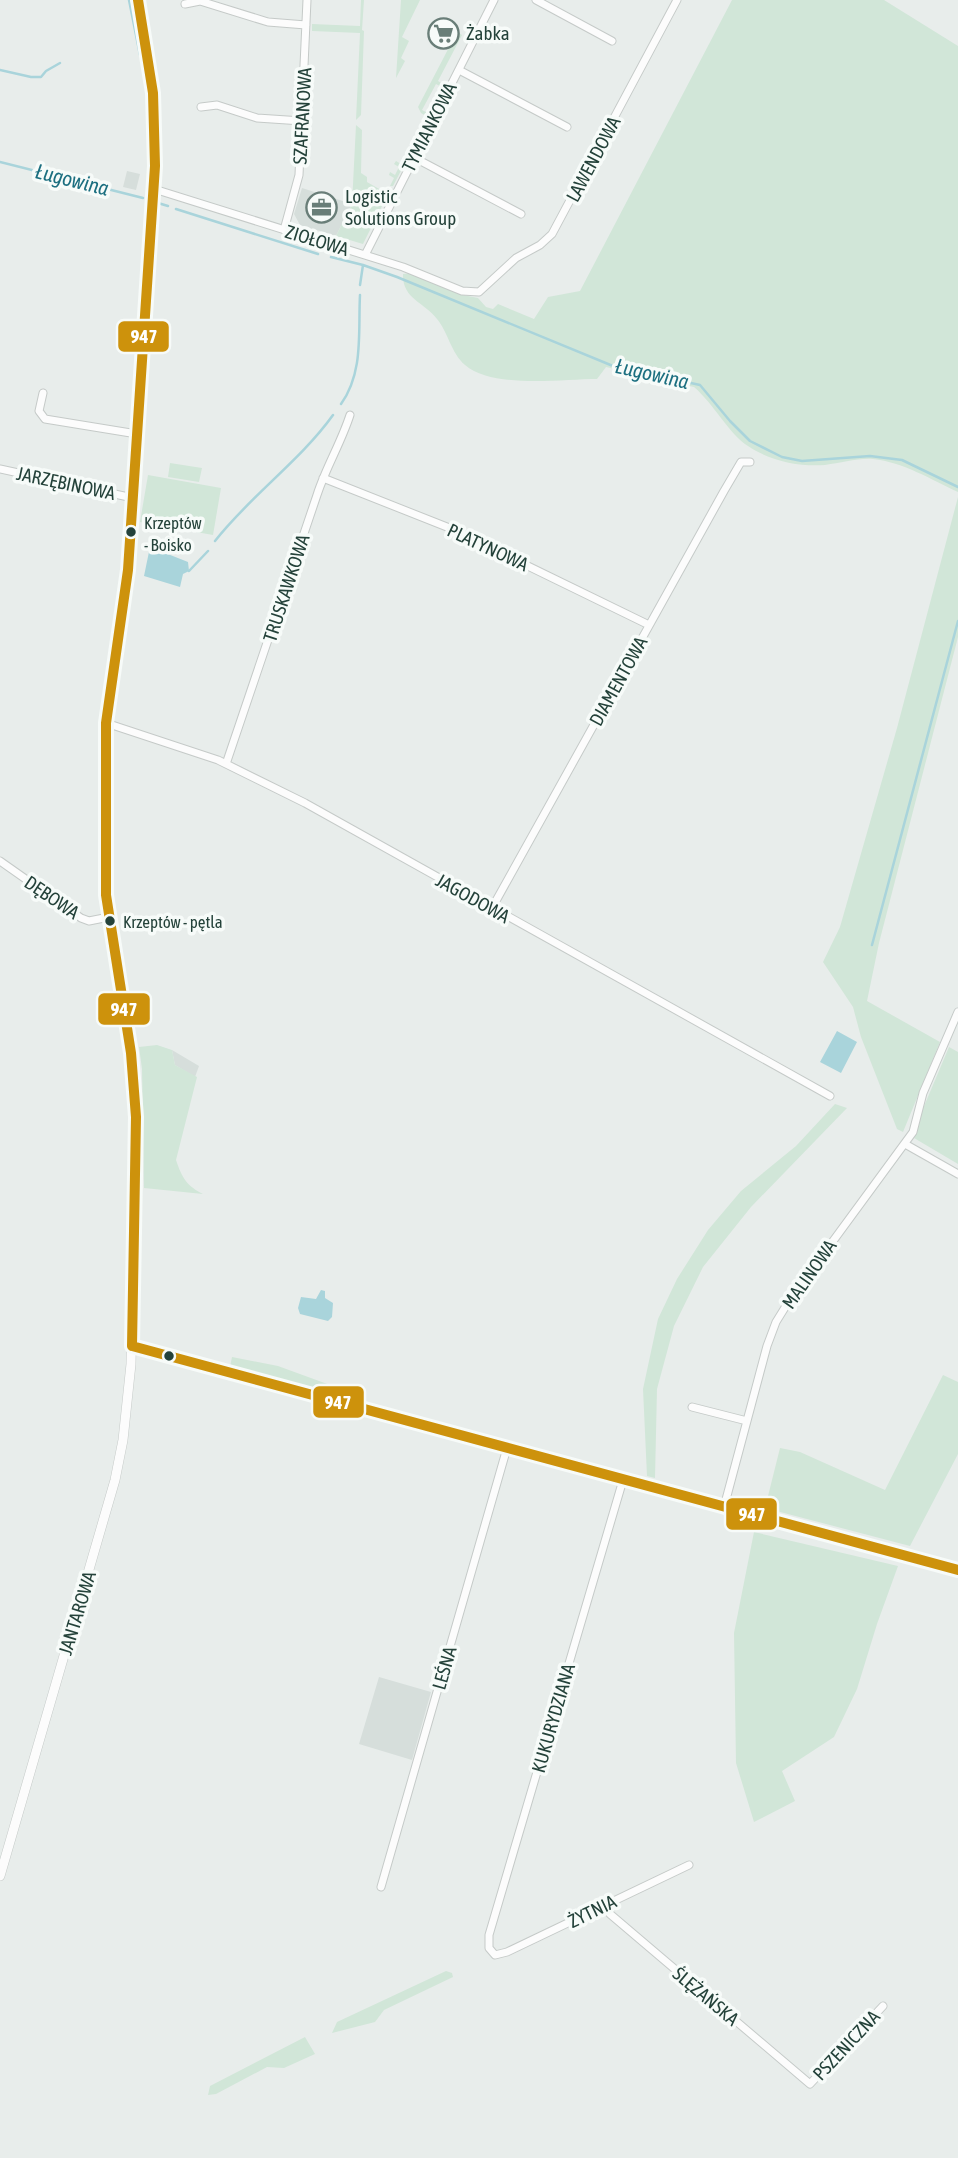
<svg xmlns="http://www.w3.org/2000/svg" width="958" height="2158" viewBox="0 0 958 2158" font-family="'Asap Condensed',sans-serif">
	<rect width="100%" height="100%" fill="#e8edeb"/>
	<path fill="#d6dedb" d="M127 171 140 174 136 190 123 187Z
		M302 188 352 204 336 236 300 225 294 214Z
		M172 1050 199 1066 195 1077 175 1065Z
		M379 1677 431 1692 412 1760 359 1744Z"/>
	<path fill="#d1e6d8" d="M361 0H364L362 30 364 31 361 115 356 120 360 33 312 31V24L360 26Z
		M401 0H420L402 37 409 41 401 58 405 61 396 78Z
		M732 0H884L958 46V492C932 480 903 462 873 459 857 458 841 463 825 465 800 467 770 461 748 446 728 433 714 404 694 387L606 367 597 379C561 379 493 389 465 365 451 353 448 332 437 319 424 302 402 299 403 274L411 273 463 295 478 298 486 307 493 309 498 304 534 319 548 297 580 291Z
		M457 32 462 35 438 81 443 84 442 87 436 84 422 110 428 113V119L393 186H390L394 178 389 175 390 172 395 175 399 167 394 164 396 161 401 164 426 116 421 113 418 107Z
		M356 125 362 130 361 173 367 177V182L388 194 363 244 336 236 352 204Z
		M170 463 202 468 199 482 168 477Z
		M148 475 221 488 213 535 140 522Z
		M958 497V637L879 943 867 1001 940 1042 903 1132 897 1129 861 1037 853 1007 823 962 840 927 897 728Z
		M157 1045 172 1050 175 1065 197 1077 176 1160C182 1178 187 1186 203 1194L144 1188 142 1069 139 1047Z
		M949 1047 958 1052V1164L914 1138 922 1111Z
		M835 1104 847 1108 751 1207 703 1267 674 1326 657 1389 655 1478 647 1476 643 1389 658 1319 677 1279 708 1230 741 1191 796 1146Z
		M232 1357 278 1366 341 1389 343 1396 230 1367Z
		M943 1375 958 1382V1454L910 1546 765 1508 780 1448 800 1452 885 1490Z
		M754 1532 898 1566 877 1624 857 1689 834 1737 782 1771 795 1801 754 1822 736 1763 734 1633Z
		M446 1971 452 1973 453 1977 384 2010 375 2022 332 2033 337 2022Z
		M305 2037 315 2054 284 2068 267 2067 216 2094 208 2095 210 2086Z"/>
	<path fill="#a9d4db" d="M150 547 188 562 189 571 183 574 180 587 144 576Z
		M837 1031 857 1042 841 1073 820 1062Z
		M321 1290 325 1291V1298L333 1303 332 1317 328 1321 300 1314 298 1308 301 1297 316 1299Z"/>
	<g fill="none" stroke-linecap="round" stroke-linejoin="round">
		<path stroke="#a9d4db" stroke-width="2.5" d="M129 0 140 55
			M0 70 31 77H41L46 71 60 63
			M0 162 143 198
			M158 203 168 206
			M176 209 318 254
			M331 257 363 265 397 277 613 366 700 385 730 421 750 441 782 457 802 461 870 456 902 460 958 487
			M360 285 363 265
			M341 404C364 372 358 331 360 295
			M215 541C251 495 300 461 333 415
			M189 571 208 551
			M872 945 958 621"/>
		<defs>
			<path id="minor" d="M536 0 612 41
				M185 4 200 1 268 22 306 25
				M459 70 567 127
				M201 107 217 105 257 118 302 121
				M413 157 521 214
				M154 189 403 267 462 291 479 292 516 258 540 245 552 234 677 0
				M284 230 299 175 307 0
				M365 255 494 0
				M43 393 39 411 45 419 137 434
				M0 469 133 498
				M323 478 452 529 649 625
				M106 723 218 760 305 803 830 1096
				M226 764 317 495C326 467 341 443 350 415
				M0 861 81 918 89 921 109 917
				M492 908 724 491 741 462H750
				M905 1144 958 1174
				M692 1407 747 1421
				M623 1480 489 1935V1948L495 1955 507 1952 689 1865
				M724 1507 767 1346 776 1322 789 1301 913 1132 923 1093 958 1012
				M381 1887 507 1448
				M605 1905 610 1914 810 2084 883 2006"/>
			<path id="tertiary" d="M132 1346 958 1570
				M0 1876 115 1480 123 1440 131 1364 136 1117 131 1053 106 895V736L128 570 155 166 153 93 138 0"/>
		</defs>
		<use href="#minor" stroke="#c5cac8" stroke-width="9"/>
		<use href="#tertiary" stroke="#c5cac8" stroke-width="10"/>
		<use href="#minor" stroke="#fcfcfc" stroke-width="7"/>
		<use href="#tertiary" stroke="#fcfcfc" stroke-width="9"/>
		<defs>
			<path id="bus-1" d="M132 1346 136 1117 131 1053 106 895V723L128 570 155 166 153 93 138 0
				M132 1346 958 1570"/>
		</defs>
		<use href="#bus-1" stroke="#f7fbf9" stroke-width="16"/>
		<use href="#bus-1" stroke="#cd920c" stroke-width="10"/>
	</g>
	<defs>
		<symbol id="supermarket-ring" viewBox="-11 -11 22 22"><circle r="9.5" fill="#f7fbf9" stroke="#697e78" stroke-width="1.5"/><path d="M-6-5.5h2.5l.6 2H6L4.5 2H-2.5L-4.4-4H-6ZM-1.5 3.2a1.3 1.3 0 1 0 .1 0ZM3 3.2a1.3 1.3 0 1 0 .1 0Z" fill="#697e78"/></symbol>
		<symbol id="office-ring" viewBox="-11 -11 22 22"><circle r="9.5" fill="#f7fbf9" stroke="#697e78" stroke-width="1.5"/><path d="M-6-3h4V-5.5h4V-3h4V5H-6ZM-1-4.5V-3h2v-1.5ZM-6 0V1H6V0Z" fill="#697e78"/></symbol>
	</defs>
	<g fill-rule="evenodd">
		<use href="#supermarket-ring" x="426" y="16" width="35" height="35"/>
		<use href="#office-ring" x="304" y="190" width="35" height="35"/>
	</g>
	<g fill="#24423a" stroke="#f7fbf9" stroke-width="2.5">
		<circle cx="131" cy="532" r="6"/>
		<circle cx="110" cy="921" r="6"/>
		<circle cx="169" cy="1356" r="6"/>
	</g>
	<g text-anchor="middle" stroke-width="7" stroke-linejoin="round" paint-order="stroke">
		<g font-size="17" fill="#24423a" stroke="#f7fbf9" text-anchor="start">
			<text x="144" y="529">Krzeptów<tspan x="144" dy="22">- Boisko</tspan></text>
			<text x="123" y="928">Krzeptów - pętla</text>
		</g>
		<g font-size="19" fill="#24423a" stroke="#f7fbf9" text-anchor="start">
			<text x="466" y="40">Żabka</text>
			<text x="345" y="203">Logistic<tspan x="345" dy="22">Solutions Group</tspan></text>
		</g>
		<g font-size="19" fill="#24423a" stroke="#f7fbf9">
			<text transform="translate(302 116) rotate(-87)" y="7">SZAFRANOWA</text>
			<text transform="translate(429 127) rotate(-63)" y="7">TYMIANKOWA</text>
			<text transform="translate(593 159) rotate(-62)" y="7">LAWENDOWA</text>
			<text transform="translate(317 240) rotate(17)" y="7">ZIOŁOWA</text>
			<text transform="translate(66 483) rotate(12)" y="7">JARZĘBINOWA</text>
			<text transform="translate(488 547) rotate(25)" y="7">PLATYNOWA</text>
			<text transform="translate(286 588) rotate(-72)" y="7">TRUSKAWKOWA</text>
			<text transform="translate(618 681) rotate(-61)" y="7">DIAMENTOWA</text>
			<text transform="translate(52 897) rotate(34)" y="7">DĘBOWA</text>
			<text transform="translate(473 898) rotate(29)" y="7">JAGODOWA</text>
			<text transform="translate(809 1274) rotate(-55)" y="7">MALINOWA</text>
			<text transform="translate(77 1613) rotate(-73)" y="7">JANTAROWA</text>
			<text transform="translate(444 1668) rotate(-74)" y="7">LEŚNA</text>
			<text transform="translate(553 1718) rotate(-74)" y="7">KUKURYDZIANA</text>
			<text transform="translate(592 1911) rotate(-26)" y="7">ŻYTNIA</text>
			<text transform="translate(706 1996) rotate(40)" y="7">ŚLĘŻAŃSKA</text>
			<text transform="translate(846 2045) rotate(-47)" y="7">PSZENICZNA</text>
		</g>
		<g font-size="21" font-style="italic" fill="#1c6f80" stroke="#f7fbf9">
			<text transform="translate(72 180) rotate(14)" y="7">Ługowina</text>
			<text transform="translate(652 374) rotate(13)" y="7">Ługowina</text>
		</g>
	</g>
	<g stroke="#f7fbf9" stroke-width="2.5">
		<rect x="117" y="320" width="53" height="33" rx="7" fill="#cd920c"/>
		<rect x="97" y="992" width="54" height="34" rx="7" fill="#cd920c"/>
		<rect x="312" y="1385" width="53" height="34" rx="7" fill="#cd920c"/>
		<rect x="725" y="1497" width="53" height="34" rx="7" fill="#cd920c"/>
	</g>
	<g font-size="19" text-anchor="middle" font-weight="bold" fill="#fff">
		<text x="144" y="343">947</text>
		<text x="124" y="1016">947</text>
		<text x="338" y="1409">947</text>
		<text x="752" y="1521">947</text>
	</g>
</svg>
